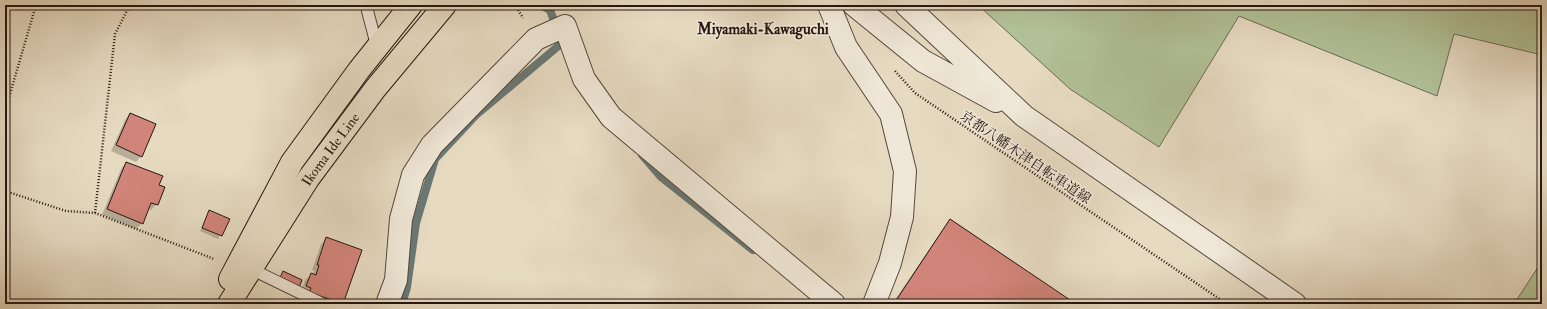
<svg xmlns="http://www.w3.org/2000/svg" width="1547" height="309" viewBox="0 0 1547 309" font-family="'IM FELL Double Pica','Noto Serif JP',serif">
	<rect width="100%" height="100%" fill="#e6dac1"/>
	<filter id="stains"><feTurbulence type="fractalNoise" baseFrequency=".005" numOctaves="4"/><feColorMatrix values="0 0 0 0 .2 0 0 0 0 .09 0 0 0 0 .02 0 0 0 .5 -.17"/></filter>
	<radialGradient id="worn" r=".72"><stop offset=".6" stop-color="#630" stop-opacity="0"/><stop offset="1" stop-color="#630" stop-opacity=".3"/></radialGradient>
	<path fill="#b1c096" stroke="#6b6b54" d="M978 5H1542V55L1454 34 1437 96 1239 16 1159 147 1070 89Z
		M1542 261V304H1514Z"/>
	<path fill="#0003" d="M130 114 141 156 136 162 111 151 125 120Z
		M126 163 158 186 157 204 151 210 148 209 142 223 136 229 102 215 121 169Z
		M210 211 228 219 218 239 200 231Z
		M951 221 1074 304H892L943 229Z
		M327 238 342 303V304H322L301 292 305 280 311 275H313L314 271 312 270 321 244Z"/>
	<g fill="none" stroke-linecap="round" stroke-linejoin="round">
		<path stroke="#697874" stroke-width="8" d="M540 5 550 10 557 29
			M642 155 660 176 753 250
			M402 304 407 287 416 223 435 159 476 115 562 43"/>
	</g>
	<path fill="#d18479" stroke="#251611" d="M130 113 156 124 142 157 116 145Z
		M126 162 163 176 159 185 165 187 158 205 151 203 143 224 107 209Z
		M209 210 230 219 222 236 202 228Z
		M950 219 1076 304H899L895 302Z
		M326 237 362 250 343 304 309 292 311 288 306 286 311 273 316 275 319 265H317Z
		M283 271 302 280 298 290 278 282Z"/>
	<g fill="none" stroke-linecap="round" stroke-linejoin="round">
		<defs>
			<path id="service" d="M366 5 377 47
				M251 269 323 304"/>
			<path id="minor" d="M829 5 846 47 891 114 905 171 902 217 890 263 874 304
				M854 5 923 61 996 101
				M906 5 1024 116 1295 304
				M387 304 396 280 401 219 413 175 432 145 536 39 565 26 584 79 611 117 834 304"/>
			<g id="primary">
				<path d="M230 279 292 162 359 70 411 5"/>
				<path id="s1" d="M229 304 308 179 375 89 445 5"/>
			</g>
		</defs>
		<use href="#service" stroke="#55473d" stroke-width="13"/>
		<use href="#minor" stroke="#55473d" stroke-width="24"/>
		<use href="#primary" stroke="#251611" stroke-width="24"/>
		<path stroke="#251611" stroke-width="2.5" stroke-dasharray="1 2" stroke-linecap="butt" d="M515 5 523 18
			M895 71 915 93 1227 304
			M5 111 36 5
			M5 191 66 211 95 213 214 259
			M95 213 115 34 130 5"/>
		<use href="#service" stroke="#efe7d7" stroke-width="11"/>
		<use href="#minor" stroke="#efe7d7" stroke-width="22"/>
		<use href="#primary" stroke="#e6dac1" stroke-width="22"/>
	</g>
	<g text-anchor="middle" stroke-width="3.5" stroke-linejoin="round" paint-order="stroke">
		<g font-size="14" fill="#251611" stroke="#efe7d7">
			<text dy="5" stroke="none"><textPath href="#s1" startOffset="185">Ikoma Ide Line</textPath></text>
			<text transform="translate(1026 157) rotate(34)" y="5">京都八幡木津自転車道線</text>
		</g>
		<g font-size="15" font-weight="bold" fill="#251611" stroke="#efe7d7">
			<text x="763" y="34">Miyamaki-Kawaguchi</text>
		</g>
	</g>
	<rect width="1547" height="309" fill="none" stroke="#e6dac1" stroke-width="20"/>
	<rect x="6" y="6" width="1535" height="297" fill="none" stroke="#251611" stroke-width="2"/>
	<rect x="10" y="10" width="1527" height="289" fill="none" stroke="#251611"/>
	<rect width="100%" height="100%" filter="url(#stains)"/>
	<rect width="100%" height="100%" fill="url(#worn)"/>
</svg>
